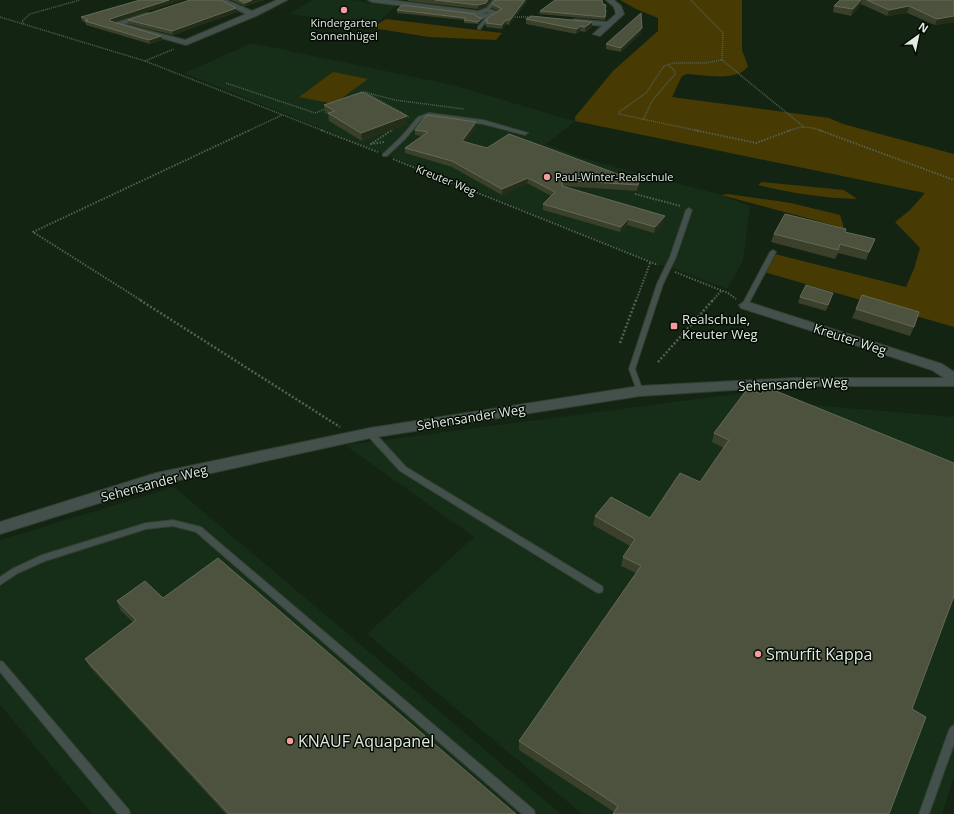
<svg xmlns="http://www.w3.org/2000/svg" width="954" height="814" viewBox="0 0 954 814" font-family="'Open Sans',sans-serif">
	<rect width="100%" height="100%" fill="#132413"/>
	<path fill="#162d17" d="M313 0H351L396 6 375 25 289 14Z
		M252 43 452 85 575 121 546 144 583 158 721 195 750 206 743 261 727 289 675 269 658 264 184 73Z
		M743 393 766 394 801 404 954 417V777L942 814H582L367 634 474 537 345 445Z
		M174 487 561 814H92L0 705V540Z"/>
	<path fill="#483a03" d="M620 0H742V50L748 66C739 82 703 75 687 74L682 76 672 97 829 118 843 124 954 154V327L764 272 775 254 906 287 914 269 920 248 895 222 910 210 925 193 575 121V117L613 71 658 31V18L636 9Z
		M386 19 502 33 496 40 429 37 372 28Z
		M333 72 368 79 334 104 299 97Z
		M762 182 844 190 857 199C824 198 791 193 758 185Z
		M728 194 791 203 840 215 844 228 721 195Z"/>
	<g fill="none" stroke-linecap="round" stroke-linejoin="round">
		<defs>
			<path id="service" d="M493 0H497L488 11H486L485 10Z
				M487 16 490 17 480 29H478V27Z
				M689 208 692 210 676 257 663 284 635 369 643 391 640 393 637 391 629 369 657 284 670 257 686 210Z
				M773 250 776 252 748 305 745 307 743 306 742 305 770 252Z
				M370 430 373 431 406 467 602 586 603 589 602 592 599 593 596 592 400 471 367 435 366 433Z
				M173 520 201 527 534 810 535 814H522L196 532 173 526 146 529 45 561 18 573 0 585V577L12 569 42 555 146 523Z
				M0 661 3 662 129 810 130 814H118L0 672Z
				M954 725V744L929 814H919L949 730 951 727Z"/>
			<path id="pedestrian" d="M429 113 483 120 528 133 525 135 483 124 429 117 422 119 405 139 387 156H383V154L401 137 418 117Z"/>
			<path id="minor" d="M217 0H227L252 11 277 0H287L256 16 186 45 112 24 146 13H149V17L124 24 185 40 246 14Z
				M368 0H390L478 11 487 8 500 13 488 19 477 18 476 15 372 2ZM487 12 490 13 482 14Z
				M606 0H614L621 6 624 14 600 36 593 34 602 26 574 23 570 21 574 19 607 22 616 14 614 7Z
				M745 301 942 364 954 372V386H794L640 396 370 438 157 485 0 534V522L156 473 370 428 640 386 794 378H944L932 370 741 308 739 305Z"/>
		</defs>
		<use href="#service" stroke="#304030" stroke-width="2"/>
		<use href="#pedestrian" stroke="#304030" stroke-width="2"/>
		<use href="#minor" stroke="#304030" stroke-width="2"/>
		<path stroke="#536253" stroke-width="1.5" stroke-dasharray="1 1" stroke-linecap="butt" d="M691 0 723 33 722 60 705 63H674L664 66 646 93 619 112V114L699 131
			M0 17 145 61 324 131
			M513 17H530
			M24 24 22 21 30 14 80 0
			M722 60 804 127
			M145 61 174 49
			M226 83 315 113 328 108
			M365 92 409 117
			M362 94 364 92 395 100 464 109
			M643 120 652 101 675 74 674 70 668 65
			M248 131 282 115
			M390 131 393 129
			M788 131C800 126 810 126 822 131"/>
		<path stroke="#536253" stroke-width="2" stroke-dasharray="1.5 1.5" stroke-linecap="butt" d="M321 130 378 152
			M694 130 756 143 791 130
			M819 130 954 180
			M384 142 371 144 392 130
			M393 159 658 265
			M635 194 681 206
			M675 272 728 293 736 299
			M142 301 33 232 250 130
			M636 301 650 263
			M712 301 722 290"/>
		<path stroke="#536253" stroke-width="2.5" stroke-dasharray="2 2" stroke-linecap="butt" d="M140 300 340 427
			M620 343 636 300
			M658 362 713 300"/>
		<use href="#service" fill="#44504b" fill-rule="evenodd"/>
		<use href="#pedestrian" fill="#44504b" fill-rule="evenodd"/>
		<use href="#minor" fill="#44504b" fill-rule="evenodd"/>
	</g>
	<path fill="#3b402a" d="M140 0H182L114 22 161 36 162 40 150 44 86 25 85 22 82 21 81 17Z
		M231 0H264L245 6Z
		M408 0H491L486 7 478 9 408 1Z
		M840 0H952L954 1V22L935 25 907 13 887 16 861 4 851 16 833 12 834 6Z
		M527 1 509 25 506 24 502 29 486 27V25H485V21L498 11 492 8V4Z
		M603 4 606 8 605 10 606 13 605 20 539 14 540 11Z
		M397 10 477 17 482 20 478 24 464 23V20L397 13Z
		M237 12 173 35 129 24 128 20Z
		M526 19 592 27 585 32 580 31 576 34 526 24Z
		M641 33 621 52 606 49V44Z
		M324 105 407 116V124L362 141 329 121 328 114 325 113Z
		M476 128 465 142 487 148 639 182 637 191 563 186 664 221 654 233 627 225 620 232 543 210V204L551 196 527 183 502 195 452 167 405 153V148L422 136 415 135V130Z
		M845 232 875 239 866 260 838 253 835 259 771 242 774 234Z
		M833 293 826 311 798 303 800 297Z
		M856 309 914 327 910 336 852 318Z
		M761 394 954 463 614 812 519 750V741L636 573 621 566 623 557 630 546 593 525 595 516 650 518 700 482 724 448 712 442 714 433Z
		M163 598 516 814H226L90 667 85 659 133 622 121 611 117 601Z"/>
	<path fill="#232d18" d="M169 0H182L111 23 110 19Z
		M252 0H264L245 6V3Z
		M488 0H491L486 7 478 9V5Z
		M525 0H527V1L509 25 510 20Z
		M861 0H862L861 4 851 16 853 9Z
		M909 6 907 13 887 16 889 10Z
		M236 8 237 12 173 35 172 31Z
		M954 16V22L935 25 937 19Z
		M482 18V20L478 24V22Z
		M506 20V24L502 29V25Z
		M592 22V27L585 32V27Z
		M581 26 580 31 576 34 577 29Z
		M642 28 641 33 621 52V48Z
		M161 36 162 40 150 44 149 40Z
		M407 116V124L362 141 361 133Z
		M476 122V128L462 147V141Z
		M528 178 527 183 502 195V189Z
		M665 216 664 221 654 233 655 227Z
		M628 219 627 225 620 232 621 227Z
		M833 293 831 299 826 311 828 305Z"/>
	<path fill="#4c523d" stroke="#646a57" d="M140 0H169L110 19V21L161 36 149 40 85 21 88 20 81 17Z
		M190 0H221L236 8 172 31 128 20Z
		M239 0H252L245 3Z
		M435 0H488L486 3 478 5Z
		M496 0H525L510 20H506L502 25 486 23 488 21H485L490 16 502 9 492 4Z
		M555 0H602L603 4 606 5 605 10H606L605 17 540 11Z
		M840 0H861L853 9 834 6Z
		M867 0H952L954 1V16L937 19 909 6 889 10Z
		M402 5 475 14 477 17 482 18 478 22 464 20 466 18 397 10Z
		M641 13 642 28 621 48 606 44Z
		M531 16 592 22 585 27 581 26 577 29 526 19Z
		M362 92 407 116 361 133 328 113 335 111 324 105Z
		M427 115 476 122 462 141 487 148 509 134 553 150 639 182 638 185 563 180 562 186 665 216 655 227 628 219 621 227 543 204 555 192 528 178 502 189 452 161 405 148 428 132 415 130Z
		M785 214 846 229 845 232 875 239 869 252 840 244 838 250 774 234Z
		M806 285 833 293 828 305 800 297Z
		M862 295 919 312 914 327 856 309Z
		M766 387 954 463V596L912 709 926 717 889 814H613L618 806 519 741 641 566 623 557 635 539 595 516 611 497 650 518 680 473 700 482 729 440 714 433 748 388 761 394Z
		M218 558 516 814H229L85 659 136 620 117 601 145 581 163 598Z"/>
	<g fill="#f59b9e" stroke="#050b05" stroke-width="1.5">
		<circle cx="344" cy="10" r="4"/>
		<circle cx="547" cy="177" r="4"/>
		<rect x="670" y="322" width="8" height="8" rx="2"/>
		<circle cx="758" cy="654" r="4"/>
		<circle cx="290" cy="741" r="4"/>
	</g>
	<g text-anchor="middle" stroke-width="3" stroke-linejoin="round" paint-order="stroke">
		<g font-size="11" fill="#e1ece1" stroke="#050b05">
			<text x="344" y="27">Kindergarten<tspan x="344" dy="13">Sonnenhügel</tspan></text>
			<text x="555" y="181" text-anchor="start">Paul-Winter-Realschule</text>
		</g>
		<g font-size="11" fill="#e1ece1" stroke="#050b05">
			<text transform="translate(446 180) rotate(22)" y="4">Kreuter Weg</text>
		</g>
		<g font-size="13" fill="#e1ece1" stroke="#050b05" text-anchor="start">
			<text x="682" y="324">Realschule,<tspan x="682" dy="15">Kreuter Weg</tspan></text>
		</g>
		<g font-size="13" fill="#e1ece1" stroke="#050b05">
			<text transform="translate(850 339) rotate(18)" y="5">Kreuter Weg</text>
			<text transform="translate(793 384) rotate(-2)" y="5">Sehensander Weg</text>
			<text transform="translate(471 417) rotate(-9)" y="5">Sehensander Weg</text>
			<text transform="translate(154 483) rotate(-15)" y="5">Sehensander Weg</text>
		</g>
		<g font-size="16" fill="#e1ece1" stroke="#050b05" text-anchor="start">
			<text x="766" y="660">Smurfit Kappa</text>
			<text x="298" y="747">KNAUF Aquapanel</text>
		</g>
	</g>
	<g transform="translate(918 36) rotate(33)" stroke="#050b05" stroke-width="3" paint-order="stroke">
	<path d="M0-3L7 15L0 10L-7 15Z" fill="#e1ece1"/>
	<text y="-6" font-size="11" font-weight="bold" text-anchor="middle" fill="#e1ece1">N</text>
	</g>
</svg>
